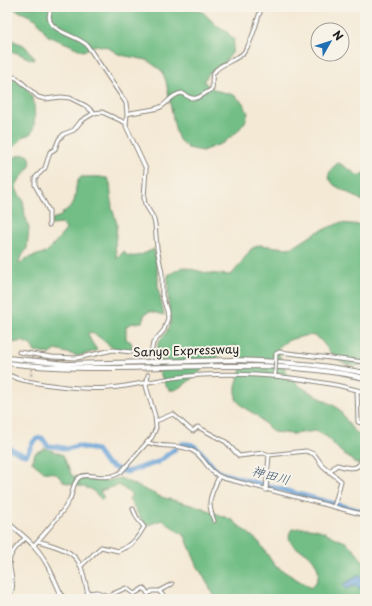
<svg xmlns="http://www.w3.org/2000/svg" width="372" height="606" viewBox="0 0 372 606" font-family="'Playpen Sans','Klee One',sans-serif">
	<rect width="100%" height="100%" fill="#f7f3e8"/>
	<filter id="ink" filterUnits="userSpaceOnUse"><feTurbulence type="fractalNoise" baseFrequency=".025" numOctaves="2"/><feDisplacementMap in="SourceGraphic" scale="8" xChannelSelector="R" yChannelSelector="G"/><feConvolveMatrix kernelMatrix="1 2 1 2 8 2 1 2 1" color-interpolation-filters="sRGB"/></filter>
	<filter id="wash" filterUnits="userSpaceOnUse"><feTurbulence type="fractalNoise" baseFrequency=".012" numOctaves="4" result="noise"/><feDisplacementMap in="SourceGraphic" scale="16" xChannelSelector="R" yChannelSelector="G"/><feGaussianBlur stdDeviation="0.9" result="paint"/><feColorMatrix in="noise" values="0 0 0 0 0 0 0 0 0 0 0 0 0 0 0 0 0 1.4 0 .05"/><feComposite in="paint" operator="in"/></filter>
	<g filter="url(#wash)">
		<rect width="100%" height="100%" fill="#f4e9d5"/>
		<path fill="#72be86" stroke="#476d51" d="M10 7H193V8L203 12 218 27 227 32 234 40 232 53 224 63 209 73 204 81 208 86 218 91 234 95 243 103 248 113 245 122 237 132 223 143 202 151 188 148 179 140 175 129 166 81 162 71 147 60 120 55 107 47 96 45 83 51 68 44 48 36 36 19Z
			M7 38 25 46 35 59 34 60C24 58 17 50 7 52Z
			M7 77C35 82 37 108 33 131L30 134 23 137 18 143 7 152Z
			M25 154 29 156C36 169 19 174 16 187L17 191 23 200 25 216 29 228 27 248 18 263 20 264 25 259 47 252 65 231 66 229 62 224 51 225 52 219 61 216 63 212C83 202 70 187 81 177 90 177 98 176 107 178L110 183 112 208 117 224 115 246 117 259 124 251 126 255C136 259 145 253 154 249L158 275V288L164 315 150 311 145 314 142 322 133 323 126 326V339L131 342 133 350 114 349 95 334 89 332 88 334 91 341 97 350 96 351 78 356 56 350 50 354 35 352 31 345 22 341 13 343 7 347V161L17 156Z
			M339 163 353 172 358 176 365 173V203L363 201 334 185 328 177C330 171 332 166 339 163Z
			M340 223 363 225 365 224V364C353 369 340 363 332 354 326 348 322 339 314 336 309 334 301 337 296 338 288 340 282 343 278 349L281 360 286 372 301 387 338 408 353 430 365 439V468L354 462 340 451 327 437 316 431 293 434 273 432 256 415 243 407 236 399V386L241 369V363L236 346H231L184 385 175 390H169C160 379 152 353 160 340 164 334 170 329 170 322 171 319 169 315 169 312 168 300 168 288 168 275L183 267 207 273 228 275 232 274 238 267 251 249 259 245 286 248 294 247 317 232Z
			M45 448 63 455 72 476 86 479 105 481 120 478 161 497 203 508 232 520 259 542 275 566 311 588C313 585 316 583 317 580 322 570 313 557 305 552 302 550 296 549 294 546 288 541 288 534 292 529 311 526 320 529 336 538 340 540 345 541 348 544 354 548 358 557 365 562V599H216L197 565 185 536 162 520 145 526 129 499 132 495 119 485 100 491 104 498 102 500 91 489 64 482 55 473 44 472 32 462 35 453Z"/>
		<path fill="#67a2d7" stroke="#425f7a" d="M360 575 365 585V588L363 589 354 586 346 589 342 585Z"/>
		<g fill="none" stroke-linecap="round" stroke-linejoin="round">
			<path stroke="#67a2d7" stroke-width="5" d="M182 444C201 441 206 464 220 473L365 512
				M7 448C14 448 19 455 26 455 32 448 31 438 42 438L47 445 50 446 59 447 67 449 77 446 96 450 105 463 119 470 127 472 158 462 175 449"/>
		</g>
	</g>
	<g filter="url(#ink)">
		<g fill="none" stroke-linecap="round" stroke-linejoin="round">
			<path stroke="#c9c0b0" stroke-width="3" stroke-dasharray="3 1.5" stroke-linecap="butt" d="M148 375 150 360
				M31 376 33 357"/>
			<defs>
				<path id="minor" d="M52 7C39 31 74 33 87 45L126 103 127 114 126 126 146 169 144 198 145 204 153 217 155 224 157 248 162 273V295L167 311 168 318 164 330 153 343 150 358
					M254 7 260 10
					M7 75 17 78 38 97 45 99 61 97 70 98 86 106 94 113
					M127 114C137 111 148 111 158 108 168 105 169 95 182 93 196 103 199 97 212 89 213 84 211 79 213 74 218 63 238 61 245 51 254 38 256 21 262 7
					M49 225V211L35 185V178L45 168 50 152 55 149 59 139 64 134 74 130 81 121 94 113 102 112 126 123
					M19 352 52 357 77 358 113 350 150 354
					M276 354 279 352 365 362
					M7 374C13 377 20 380 27 381 51 386 85 390 109 388 140 385 171 376 202 375 257 372 312 378 365 392
					M357 390 358 422 365 424
					M156 421 173 414 190 429 193 431 198 427 226 442 239 456 264 453 269 455 306 451 314 454 323 466 341 481 334 507
					M147 442C161 449 179 443 193 451 205 457 207 472 223 478L365 515
					M329 472 337 465C345 467 358 472 361 461 362 457 362 455 365 452
					M266 490 269 455
					M214 521C206 499 211 497 219 476
					M38 541C81 553 80 557 89 599
					M34 545C44 534 63 513 70 499 73 492 73 481 80 477 89 471 104 483 121 472L152 437 156 428 155 416 146 386 148 375
					M81 566 101 547 118 551C121 549 123 549 126 547 134 544 140 534 144 527L137 518 133 509
					M159 591 166 599
					M87 593 97 592 108 596 126 588 134 594 144 588 148 594 152 591H159L172 584
					M7 598C19 587 7 571 10 558 12 550 20 544 25 538
					M53 599 61 593"/>
				<path id="major" d="M7 522C16 530 27 538 35 547 48 562 55 581 63 599"/>
				<path id="highway" d="M7 358 67 364 234 360C278 361 322 364 365 373
					M7 363C126 378 247 352 365 378"/>
			</defs>
			<use href="#minor" stroke="#888278" stroke-width="5"/>
			<use href="#major" stroke="#888278" stroke-width="5.5"/>
			<use href="#highway" stroke="#888278" stroke-width="6"/>
			<use href="#minor" stroke="#fff" stroke-width="3"/>
			<use href="#major" stroke="#fff" stroke-width="3.5"/>
			<use href="#highway" stroke="#fff" stroke-width="4"/>
			<defs>
				<path id="minor-bridge" d="M275 374 276 354"/>
			</defs>
			<use href="#minor-bridge" stroke="#888278" stroke-width="5" stroke-linecap="butt"/>
			<use href="#minor-bridge" stroke="#fff" stroke-width="3"/>
		</g>
	</g>
	<g text-anchor="middle" stroke-width="4" stroke-linejoin="round" paint-order="stroke">
		<g font-size="12" fill="#1c1c1c" stroke="#f7f3e8">
			<text transform="translate(186 351) rotate(-2)" y="4">Sanyo Expressway</text>
		</g>
		<g font-size="13" font-style="italic" fill="#3e5870" stroke="#f7f3e8">
			<text transform="translate(271 475) rotate(15)" y="5">神田川</text>
		</g>
	</g>
	<rect width="372" height="606" fill="none" stroke="#f7f3e8" stroke-width="24"/>
	<g transform="translate(330 42) rotate(51)"><circle r="19" fill="#f7f3e8" stroke="#9f9d96"/>
	<path d="M0-3L7 15L0 10L-7 15Z" fill="#1f6fb2"/>
	<text y="-6" font-size="11" font-weight="bold" text-anchor="middle" fill="#1c1c1c">N</text>
	</g>
</svg>
